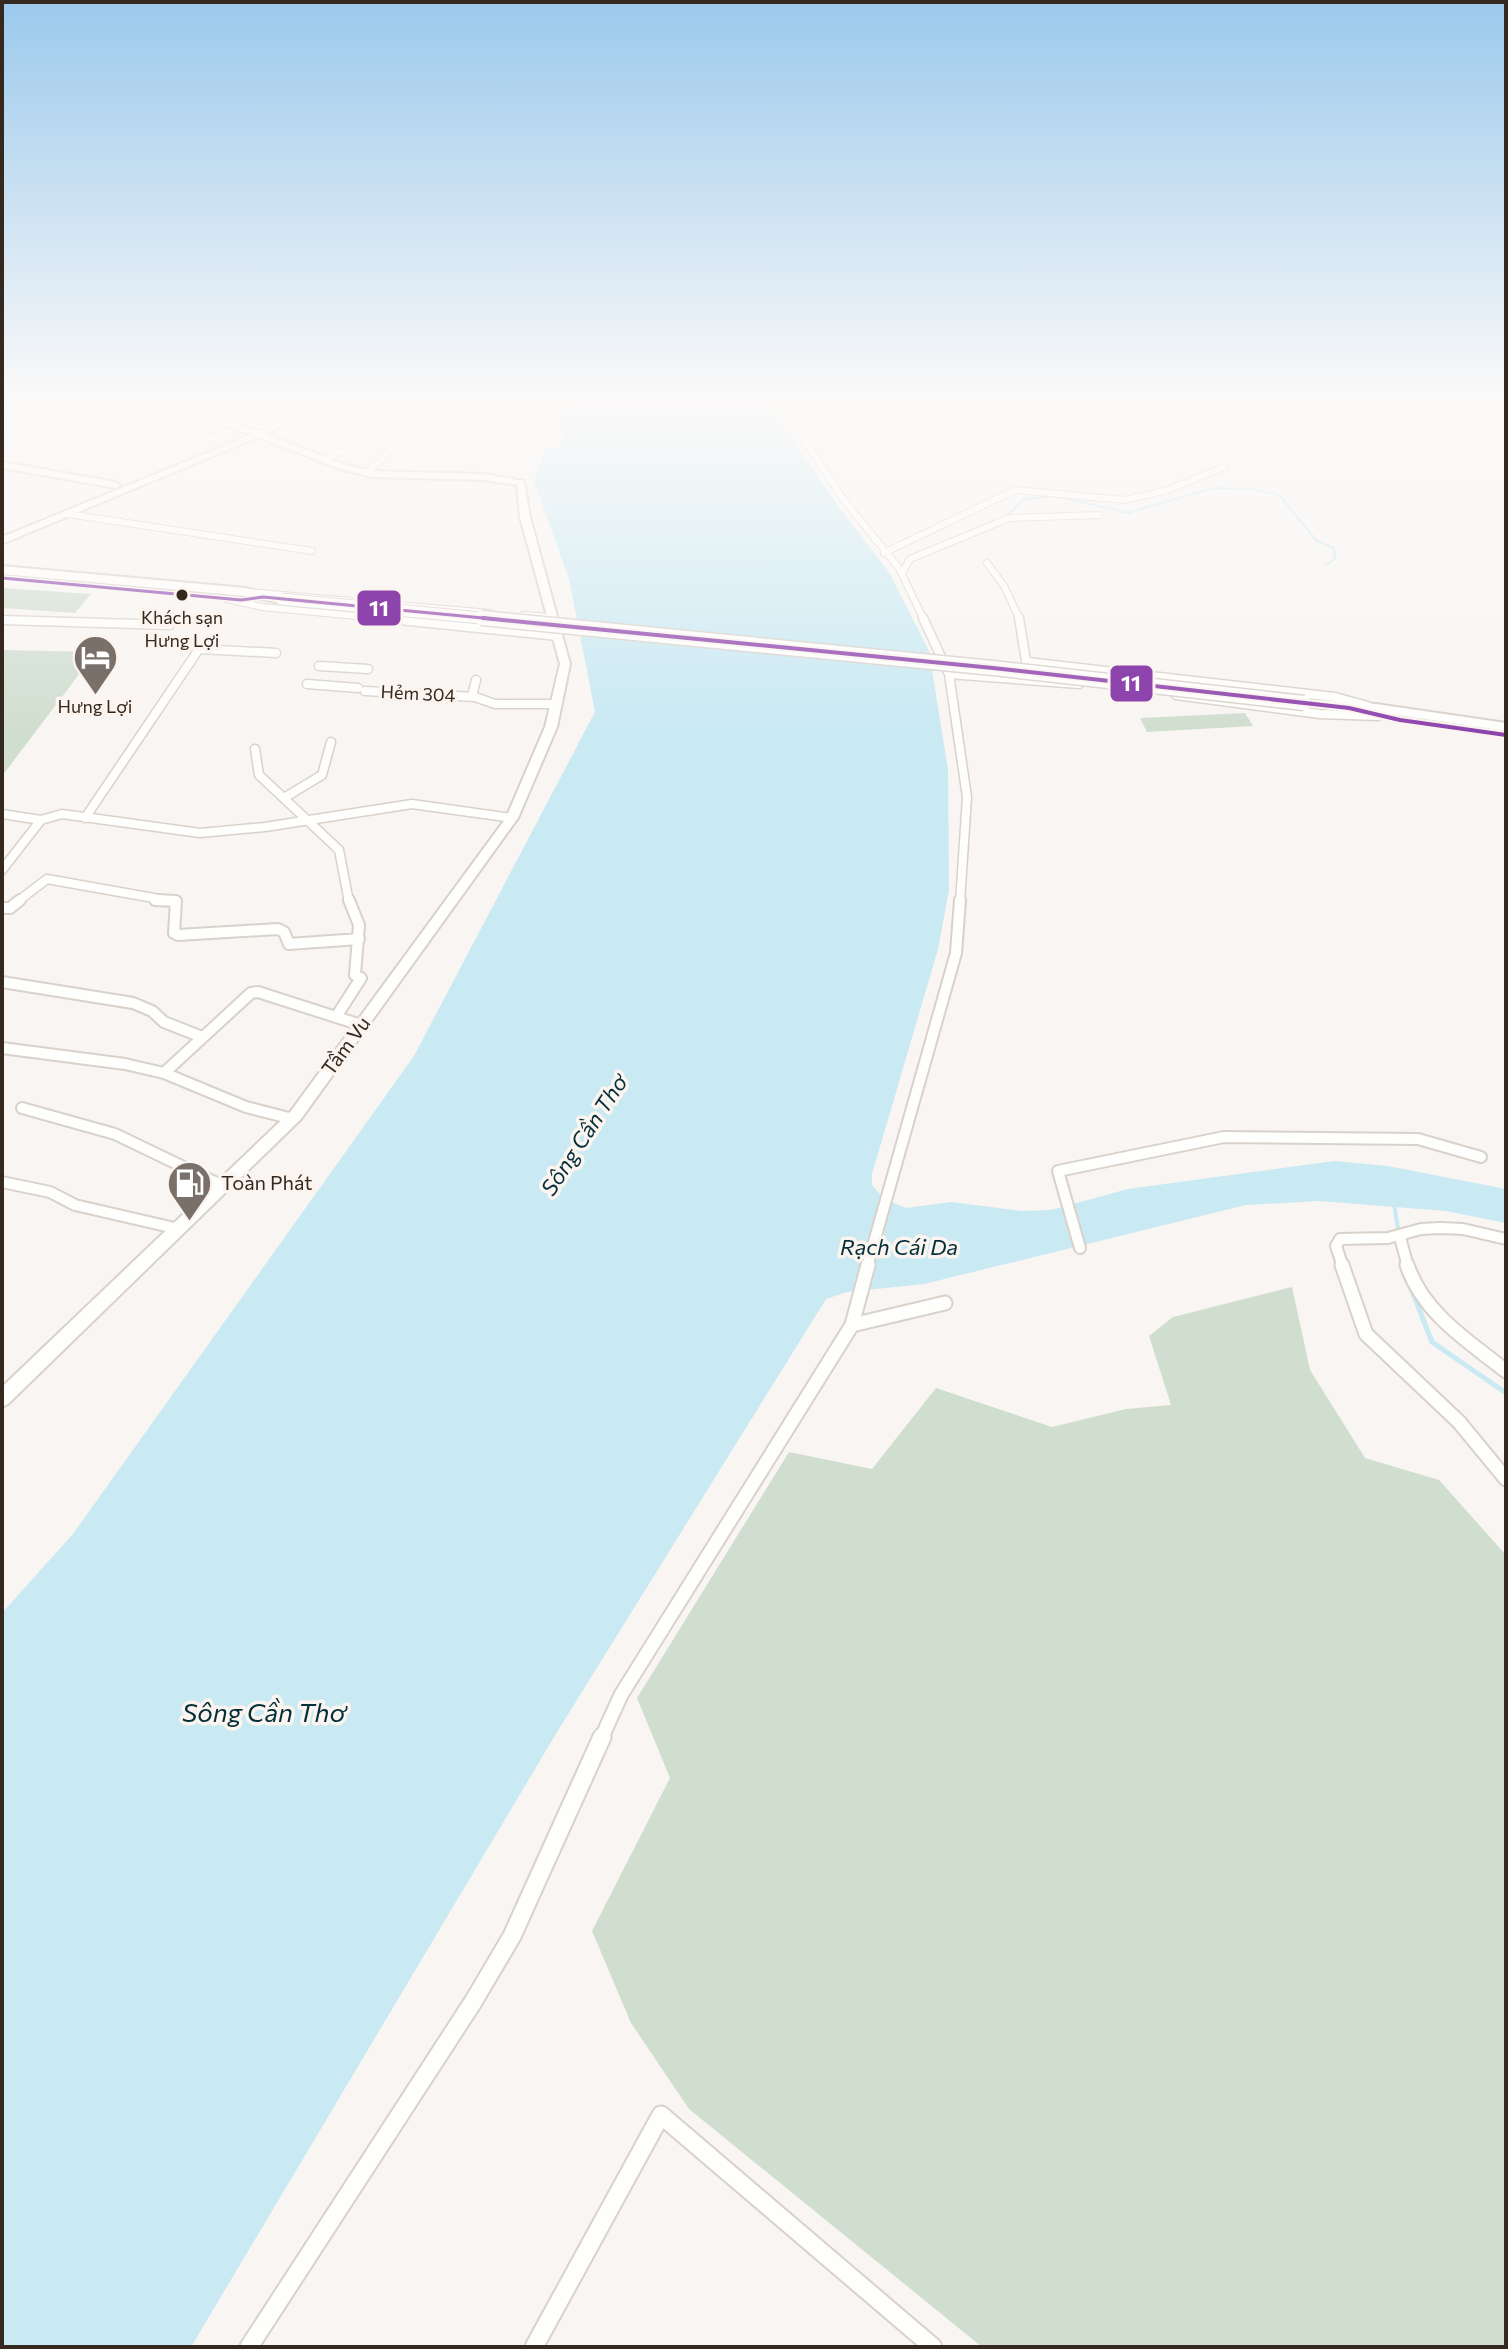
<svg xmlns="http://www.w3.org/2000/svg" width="1508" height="2349" viewBox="0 0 1508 2349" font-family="Commissioner,sans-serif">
	<rect width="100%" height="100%" fill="#f8f5f2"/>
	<path fill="#d0decf" d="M2 588 91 594 75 613 2 608Z
		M2 650 96 652 2 776Z
		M1245 713 1253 726 1147 732 1140 718Z
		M1292 1287 1310 1370 1365 1458 1439 1480 1506 1555V2347H982L689 2109 631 2023 592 1931 670 1778 637 1698 789 1452 872 1469 936 1388 1052 1427 1126 1409 1171 1405 1149 1336 1173 1317Z"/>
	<path fill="#c9e9f3" d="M572 402H771L776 415 838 506 889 572 929 651 948 770 949 890 938 949 872 1174V1185L884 1199 906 1208 951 1202 1022 1211 1051 1210 1128 1189 1334 1161 1388 1166 1506 1189V1223L1446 1211 1319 1201 1246 1205 924 1284 847 1292 826 1299 557 1732 191 2347H2V1613L73 1534 414 1056 595 712 569 579 534 481 546 448H557L564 437 556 422Z"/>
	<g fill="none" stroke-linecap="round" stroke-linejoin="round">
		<path stroke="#c9e9f3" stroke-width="2" d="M1056 496 1128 513 1213 488 1251 489 1279 495 1317 541 1334 548 1335 559 1325 565
			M1005 518 1023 500 1047 496
			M972 531 993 522"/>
		<path stroke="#c9e9f3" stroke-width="4" d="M1394 1204 1399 1235"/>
		<path stroke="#c9e9f3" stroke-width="5" d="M1409 1283 1432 1342 1506 1393"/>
		<defs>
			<path id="street-far4" d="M780 402 843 499 899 568 924 620
				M2 404 32 416 30 420 55 423
				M1248 423 1270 418 1278 409 1305 402
				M180 426 223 442
				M324 460 341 452
				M366 473 380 462 395 440
				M68 514 312 551
				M884 553 1015 490 1124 500 1168 490 1224 467
				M987 563 1004 586 1020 620
				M902 573 910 559 1009 518 1099 515
				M248 592 490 613
				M227 599 262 607 399 620
				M523 615 551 617
				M2 620H16"/>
			<path id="street-far3" d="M379 618 558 636
				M923 618 949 674 967 797 960 902
				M1019 618 1027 667
				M2 620 170 625
				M1027 662 1335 697 1368 706
				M319 666 368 669
				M949 674 1079 684
				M307 684 358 688
				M365 691 475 697 495 704H555
				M1176 695 1320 714 1378 716
				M472 696 476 680
				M255 749 259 775 339 850 349 902
				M284 798 322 775 331 742
				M2 814 41 820 62 814 200 833 265 827 412 804 512 818
				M85 818 199 649 276 653
				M2 870 41 820
				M17 902 47 879 176 902"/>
			<path id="street-far2" d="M155 900 176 901 174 933 178 935 278 929 284 932 289 944 359 939
				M2 908H10L20 900
				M2 982 133 1003 152 1011 164 1022 202 1037
				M336 1017 361 978 355 975 359 925 349 900
				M2 1048 125 1064 164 1073
				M22 1108 115 1134 223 1186
				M293 1119 246 1107 164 1073 251 993 258 992 361 1025
				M2 1182 50 1192 75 1205 179 1229
				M1400 1237 1408 1267
				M1080 1248 1058 1171 1224 1137 1418 1139 1481 1157
				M867 1267 956 953 960 900
				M1343 1267 1336 1246 1340 1239 1388 1238 1421 1229 1440 1228 1463 1229 1506 1239"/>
			<path id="street-far1" d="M1342 1265 1366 1334 1459 1422 1506 1479
				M1407 1265C1423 1313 1468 1341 1506 1371
				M852 1325 868 1265
				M601 1739 621 1695 852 1325 945 1303"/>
			<path id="street" d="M249 2347 473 2002 512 1936 602 1737
				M534 2347 661 2115 933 2347"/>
			<path id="secondary" d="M149 402H160L253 429 346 465 372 471 484 474 524 481 530 517 570 664 557 727 518 818 301 1119 8 1404 2 1407V1387L291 1111 506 818 545 727 560 664 520 517 517 485 484 480 372 477 340 469 247 433Z
				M2 462 116 482 120 485 116 488 2 468Z"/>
			<path id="primary" d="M331 402H342L2 544V537Z
				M1472 402H1483L1506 410V416Z"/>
			<path id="highway" d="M2 566 246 588 287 599 281 603 246 596 2 574Z
				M1304 699 1376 704 1506 723V731L1376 712 1299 706V700Z"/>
		</defs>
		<use href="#street-far4" stroke="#d9d2cb" stroke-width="8"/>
		<use href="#street-far3" stroke="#d9d2cb" stroke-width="11"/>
		<use href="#street-far2" stroke="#d9d2cb" stroke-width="14"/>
		<use href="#street-far1" stroke="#d9d2cb" stroke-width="17"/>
		<use href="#street" stroke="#d9d2cb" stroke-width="21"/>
		<use href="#secondary" stroke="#d9d2cb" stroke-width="4"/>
		<use href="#primary" stroke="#d9d2cb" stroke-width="4"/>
		<use href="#highway" stroke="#d9d2cb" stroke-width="4"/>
		<use href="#street-far4" stroke="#fefefd" stroke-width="6"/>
		<use href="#street-far3" stroke="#fefefd" stroke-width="8"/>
		<use href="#street-far2" stroke="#fefefd" stroke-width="10"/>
		<use href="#street-far1" stroke="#fefefd" stroke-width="13"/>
		<use href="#street" stroke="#fefefd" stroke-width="17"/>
		<use href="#secondary" fill="#fefefd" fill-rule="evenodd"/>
		<use href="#primary" fill="#fefefd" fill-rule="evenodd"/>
		<use href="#highway" fill="#fefefd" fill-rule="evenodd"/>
		<defs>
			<path id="highway-bridge-far1" d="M281 599 502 620"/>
			<path id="highway-bridge" d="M481 618 993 668 1304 703"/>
		</defs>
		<use href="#highway-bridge-far1" stroke="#d9d2cb" stroke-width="13" stroke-linecap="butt"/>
		<use href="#highway-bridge" stroke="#d9d2cb" stroke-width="17" stroke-linecap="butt"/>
		<use href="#highway-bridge-far1" stroke="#fefefd" stroke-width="11"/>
		<use href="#highway-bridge" stroke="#fefefd" stroke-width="14"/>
		<defs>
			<path id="bus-1-far1" d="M2 578 241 600 263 597 504 620"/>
			<path id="bus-1" d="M483 618 993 668 1349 708 1400 720 1506 735"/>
		</defs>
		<use href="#bus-1-far1" stroke="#fbf4ef" stroke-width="6"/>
		<use href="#bus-1" stroke="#fbf4ef" stroke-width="8"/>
		<use href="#bus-1-far1" stroke="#8e44ad" stroke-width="3"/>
		<use href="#bus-1" stroke="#8e44ad" stroke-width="4"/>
	</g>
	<linearGradient id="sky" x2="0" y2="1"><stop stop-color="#9bc9ec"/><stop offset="0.55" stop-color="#fcfaf9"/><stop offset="1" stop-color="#fcfaf9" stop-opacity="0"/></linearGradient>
	<rect width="1508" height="731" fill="url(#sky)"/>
	<defs>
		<symbol id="hotel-pin" viewBox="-11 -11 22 30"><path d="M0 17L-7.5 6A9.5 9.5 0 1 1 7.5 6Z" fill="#797069" stroke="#fbf4ef"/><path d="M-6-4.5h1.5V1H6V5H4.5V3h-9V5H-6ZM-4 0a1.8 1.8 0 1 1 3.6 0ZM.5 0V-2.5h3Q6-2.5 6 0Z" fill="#fff"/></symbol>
		<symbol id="fuel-pin" viewBox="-11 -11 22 30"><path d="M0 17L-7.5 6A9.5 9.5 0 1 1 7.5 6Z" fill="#797069" stroke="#fbf4ef"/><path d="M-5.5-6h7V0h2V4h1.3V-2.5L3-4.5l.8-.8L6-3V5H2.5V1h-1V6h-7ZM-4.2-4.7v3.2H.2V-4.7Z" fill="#fff"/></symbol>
	</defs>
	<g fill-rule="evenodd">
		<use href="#hotel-pin" x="70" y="632" width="51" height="69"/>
		<use href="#fuel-pin" x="164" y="1158" width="51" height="69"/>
	</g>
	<circle fill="#34281f" stroke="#fbf4ef" stroke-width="3" cx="182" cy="595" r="7"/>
	<g text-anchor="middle" stroke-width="7" stroke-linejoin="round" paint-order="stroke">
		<g font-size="18" fill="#34281f" stroke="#fbf4ef">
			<text x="182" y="624">Khách sạn<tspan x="182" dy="23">Hưng Lợi</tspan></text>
		</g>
		<g font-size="18" fill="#34281f" stroke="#fbf4ef">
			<text transform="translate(418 694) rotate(3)" y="6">Hẻm 304</text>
		</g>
		<g font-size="18" fill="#34281f" stroke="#fbf4ef">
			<text x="95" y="713">Hưng Lợi</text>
		</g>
		<g font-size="20" fill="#34281f" stroke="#fbf4ef">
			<text transform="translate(346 1046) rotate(-54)" y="7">Tầm Vu</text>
		</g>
		<g font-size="20" fill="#34281f" stroke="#fbf4ef" text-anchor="start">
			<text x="221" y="1190">Toàn Phát</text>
		</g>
		<g font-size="22" font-style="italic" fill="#022f3a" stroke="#fbf4ef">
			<text transform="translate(584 1135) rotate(-57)" y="8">Sông Cần Thơ</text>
			<text x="899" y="1255">Rạch Cái Da</text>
		</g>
		<g font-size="26" font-style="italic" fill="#022f3a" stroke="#fbf4ef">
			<text x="264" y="1722">Sông Cần Thơ</text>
		</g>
	</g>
	<g stroke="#fbf4ef" stroke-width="3">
		<rect x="356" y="589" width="46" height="38" rx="8" fill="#8e44ad"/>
		<rect x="1109" y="664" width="45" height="39" rx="8" fill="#8e44ad"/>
	</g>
	<g font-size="22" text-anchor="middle" font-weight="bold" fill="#fff">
		<text x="379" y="616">11</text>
		<text x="1131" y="691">11</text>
	</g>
	<rect width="1508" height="2349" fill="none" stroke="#34281f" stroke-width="8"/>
</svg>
